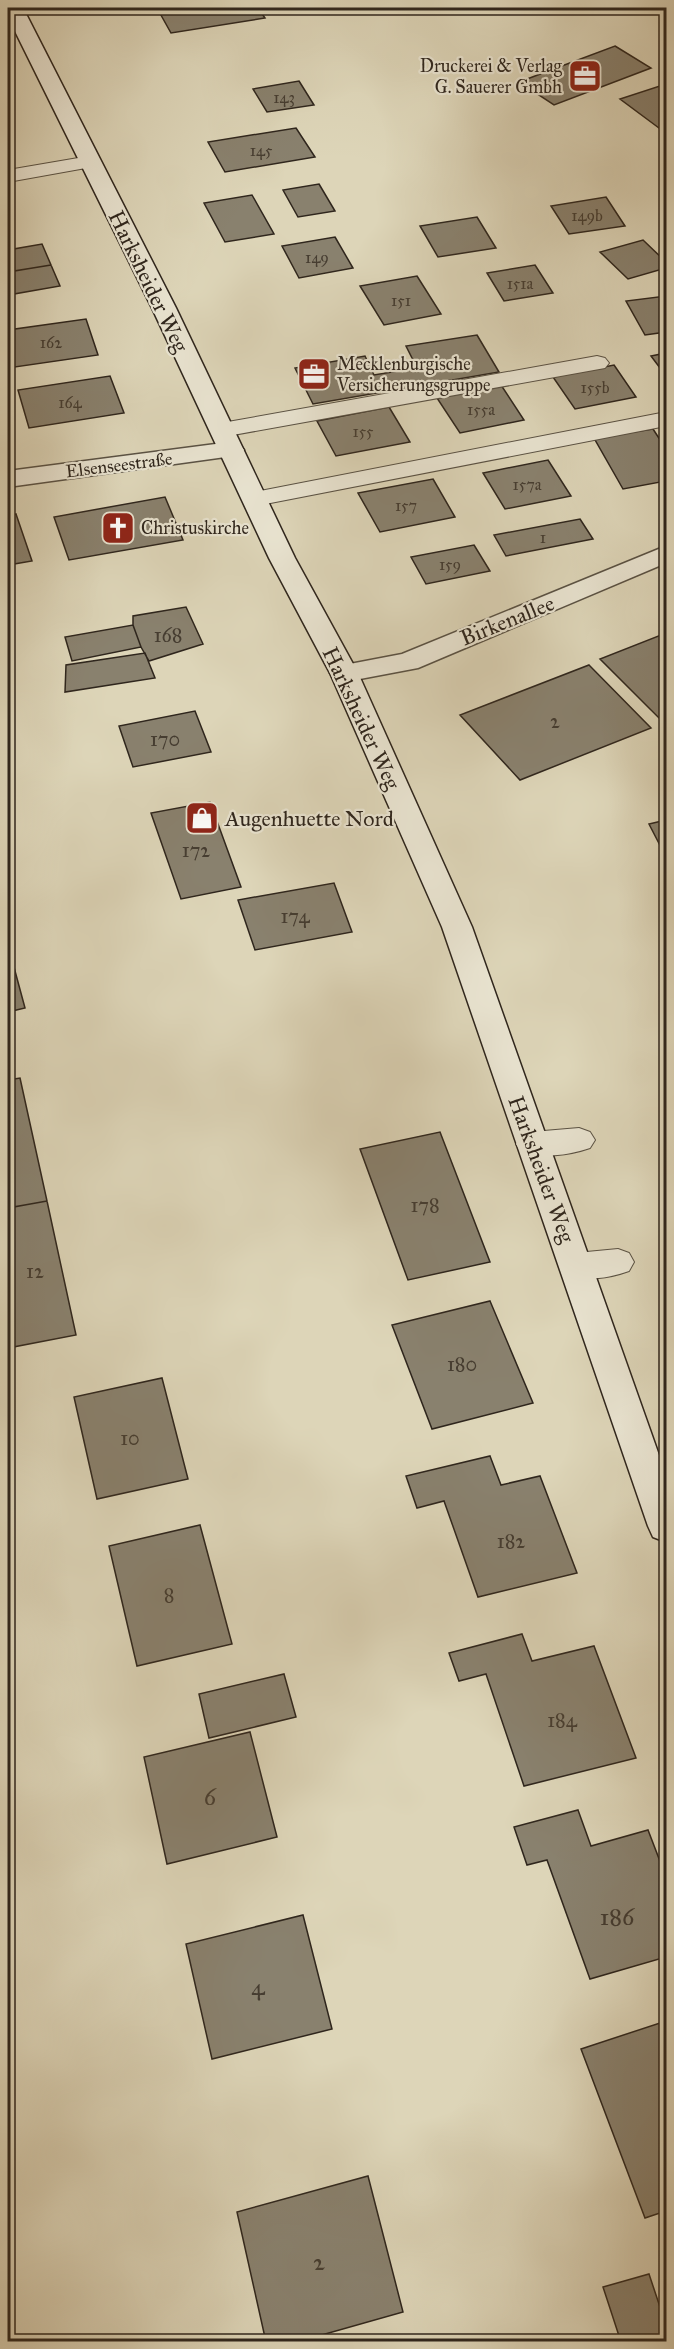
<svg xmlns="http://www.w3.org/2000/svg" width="674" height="2349" viewBox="0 0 674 2349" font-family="'IM FELL Great Primer',serif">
	<rect width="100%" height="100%" fill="#ddd5b8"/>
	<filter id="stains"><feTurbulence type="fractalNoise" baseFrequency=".00333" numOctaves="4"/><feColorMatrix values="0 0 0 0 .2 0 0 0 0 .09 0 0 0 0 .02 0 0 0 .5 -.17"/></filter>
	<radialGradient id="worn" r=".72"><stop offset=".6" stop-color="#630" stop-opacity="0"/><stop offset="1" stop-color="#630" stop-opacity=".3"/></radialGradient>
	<path fill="#89816e" stroke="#2f261d" stroke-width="1.5" d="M157 8H258L265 18 171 33Z
		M615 46 651 68 554 105 519 82Z
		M299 81 314 105 267 112 253 89Z
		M666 84V130L663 131 620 99Z
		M296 128 315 157 225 172 208 142Z
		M319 184 335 211 298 217 283 190Z
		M252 195 274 234 225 242 204 203Z
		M606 197 625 226 569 234 551 206Z
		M477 217 496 248 438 257 420 226Z
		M335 237 353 268 299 278 282 246Z
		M643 240 666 262V268L628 279 600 252Z
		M42 244 51 265 8 272V250Z
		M51 265 60 286 8 295V272Z
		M535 265 553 293 504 301 487 273Z
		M417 276 441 314 384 325 360 286Z
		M666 296V332L645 335 626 301Z
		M86 319 98 355 8 368V330Z
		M477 335 499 372 313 404 295 368 365 356 374 375 417 368 406 346Z
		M666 353V376L651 356Z
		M614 365 636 397 575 409 553 377Z
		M110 376 124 413 29 428 18 390Z
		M501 385 524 420 460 433 437 398Z
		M389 407 410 442 336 456 317 421Z
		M653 429 666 449V481L623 489 594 438Z
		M548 460 571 496 505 509 483 473Z
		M433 479 455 517 380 532 358 493Z
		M165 497 183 540 69 560 54 517Z
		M16 514 32 561 8 565V516Z
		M580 519 593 539 506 556 494 535Z
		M474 545 490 571 426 584 411 557Z
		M186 607 203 644 149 661 141 647 133 625V616Z
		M133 625 141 647 72 661 65 637Z
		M666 633V720L662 721 600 659Z
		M145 653 155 678 65 692 66 665Z
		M589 665 651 728 520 780 460 715Z
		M195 711 211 752 133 767 119 726Z
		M210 802 241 887 181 899 151 813Z
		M666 820V857L649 824Z
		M334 883 352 932 255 950 238 900Z
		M8 945 25 1008 8 1012Z
		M20 1078 47 1201 8 1208V1080Z
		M440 1132 490 1262 408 1280 360 1149Z
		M47 1201 76 1335 8 1348V1208Z
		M490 1301 533 1403 432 1429 392 1325Z
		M162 1378 188 1479 97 1499 74 1397Z
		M490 1456 501 1485 540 1476 577 1573 478 1597 444 1501 417 1508 406 1476Z
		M200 1525 232 1644 137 1666 109 1546Z
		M522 1634 532 1661 594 1646 636 1758 524 1786 486 1674 459 1681 449 1653Z
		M284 1674 296 1717 209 1738 199 1694Z
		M250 1732 277 1837 167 1864 144 1757Z
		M578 1810 591 1846 648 1830 666 1877V1957L590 1979 547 1860 527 1865 514 1827Z
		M303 1915 332 2029 212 2059 186 1944Z
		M666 2021V2211L645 2218 581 2049Z
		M368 2176 403 2312 297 2342H266L237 2212Z
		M649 2274 661 2310 666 2308V2342H621L603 2287Z"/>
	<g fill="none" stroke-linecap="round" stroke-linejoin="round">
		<defs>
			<path id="service" d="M90 156 97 158 100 162 97 166 8 182V170Z
				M597 356 605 358 609 363 605 368 222 437 214 435 210 430 214 425 222 423Z
				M666 412V426L255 506 246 504 243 499 246 494 255 492Z
				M579 1128 590 1132 595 1140 590 1148C570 1155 541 1159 521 1152L516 1144 521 1136 532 1132Z
				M618 1249 629 1253 634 1262 629 1271C610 1278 584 1282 565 1275L560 1266 565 1257 576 1253Z"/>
			<path id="minor" d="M231 442 240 445 244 450 240 455 8 487V471Z
				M666 546V563L418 668 344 682 334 679 330 673 334 667 402 654Z"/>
			<path id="secondary" d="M8 8H23L176 308 295 558 358 673 472 927 666 1475V1542L653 1537 648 1526 442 927 330 673 269 558 152 308 8 17Z"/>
		</defs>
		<use href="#service" stroke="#5a5244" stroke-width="2"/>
		<use href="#minor" stroke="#5a5244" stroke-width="3"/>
		<use href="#secondary" stroke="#2f261d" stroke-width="3"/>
		<use href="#service" fill="#e9e4d1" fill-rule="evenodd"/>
		<use href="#minor" fill="#e9e4d1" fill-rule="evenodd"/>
		<use href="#secondary" fill="#e9e4d1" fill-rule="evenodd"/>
	</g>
	<defs>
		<symbol id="office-square" viewBox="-11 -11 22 22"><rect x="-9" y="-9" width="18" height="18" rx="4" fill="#8f2418" stroke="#e9e4d1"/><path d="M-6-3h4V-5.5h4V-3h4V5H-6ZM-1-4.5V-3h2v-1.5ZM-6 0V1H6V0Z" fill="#fff"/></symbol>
		<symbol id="church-square" viewBox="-11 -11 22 22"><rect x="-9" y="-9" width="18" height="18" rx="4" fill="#8f2418" stroke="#e9e4d1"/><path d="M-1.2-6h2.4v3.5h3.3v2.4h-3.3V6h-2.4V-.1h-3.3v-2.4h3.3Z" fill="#fff"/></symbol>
		<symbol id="shop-square" viewBox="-11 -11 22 22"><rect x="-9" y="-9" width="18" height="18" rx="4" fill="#8f2418" stroke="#e9e4d1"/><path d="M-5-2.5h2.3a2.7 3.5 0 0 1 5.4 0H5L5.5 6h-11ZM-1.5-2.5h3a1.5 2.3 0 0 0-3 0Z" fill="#fff"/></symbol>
	</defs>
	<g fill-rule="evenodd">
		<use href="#office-square" x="566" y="57" width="38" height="38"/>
		<use href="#office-square" x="295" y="355" width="38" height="38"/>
		<use href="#church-square" x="99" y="509" width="38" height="38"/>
		<use href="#shop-square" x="183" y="799" width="38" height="38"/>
	</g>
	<g text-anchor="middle" stroke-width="4.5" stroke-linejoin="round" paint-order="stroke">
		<g font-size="16" fill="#463d31">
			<text x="284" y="103">143</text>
			<text x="261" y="156">145</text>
			<text x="587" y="221">149b</text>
			<text x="317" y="263">149</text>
			<text x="520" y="289">151a</text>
			<text x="401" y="306">151</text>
			<text x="51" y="348">162</text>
			<text x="595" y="393">155b</text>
			<text x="70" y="408">164</text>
			<text x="481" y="415">155a</text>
			<text x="363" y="437">155</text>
			<text x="527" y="490">157a</text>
			<text x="406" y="511">157</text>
			<text x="543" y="543">1</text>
			<text x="450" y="570">159</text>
		</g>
		<g font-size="18" fill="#2f261d" stroke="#e9e4d1" text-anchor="start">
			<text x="562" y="72" text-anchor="end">Druckerei &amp; Verlag<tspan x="562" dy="21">G. Sauerer Gmbh</tspan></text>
			<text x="337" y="370">Mecklenburgische<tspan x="337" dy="21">Versicherungsgruppe</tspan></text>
			<text x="141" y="534">Christuskirche</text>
		</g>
		<g font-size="18" fill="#2f261d" stroke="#e9e4d1">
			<text transform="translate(119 465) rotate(-7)" y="6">Elsenseestraße</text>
		</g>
		<g font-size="20" fill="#463d31">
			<text x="168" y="642">168</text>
			<text x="555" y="728">2</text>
			<text x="165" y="746">170</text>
			<text x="196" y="857">172</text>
			<text x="295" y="923">174</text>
			<text x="425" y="1212">178</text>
			<text x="35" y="1278">12</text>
			<text x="462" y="1371">180</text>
			<text x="130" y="1445">10</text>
			<text x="511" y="1548">182</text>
			<text x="169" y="1602">8</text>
			<text x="562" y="1727">184</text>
		</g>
		<g font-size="22" fill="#2f261d" stroke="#e9e4d1">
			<text transform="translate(149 281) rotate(64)" y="8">Harksheider Weg</text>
			<text transform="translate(507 620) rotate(-22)" y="8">Birkenallee</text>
			<text transform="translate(362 718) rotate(65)" y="8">Harksheider Weg</text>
			<text transform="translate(542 1169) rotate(70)" y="8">Harksheider Weg</text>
		</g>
		<g font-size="22" fill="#2f261d" stroke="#e9e4d1" text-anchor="start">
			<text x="225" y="826">Augenhuette Nord</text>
		</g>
		<g font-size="24" fill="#463d31">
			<text x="210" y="1805">6</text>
			<text x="617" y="1925">186</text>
			<text x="258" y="1995">4</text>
			<text x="319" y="2270">2</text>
		</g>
	</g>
	<rect width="674" height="2349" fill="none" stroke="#ddd5b8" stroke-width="30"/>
	<rect x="9" y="9" width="656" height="2331" fill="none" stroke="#2f261d" stroke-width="3"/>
	<rect x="15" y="15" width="644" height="2319" fill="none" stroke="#2f261d" stroke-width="1.5"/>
	<rect width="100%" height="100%" filter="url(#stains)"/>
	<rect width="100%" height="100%" fill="url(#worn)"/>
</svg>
